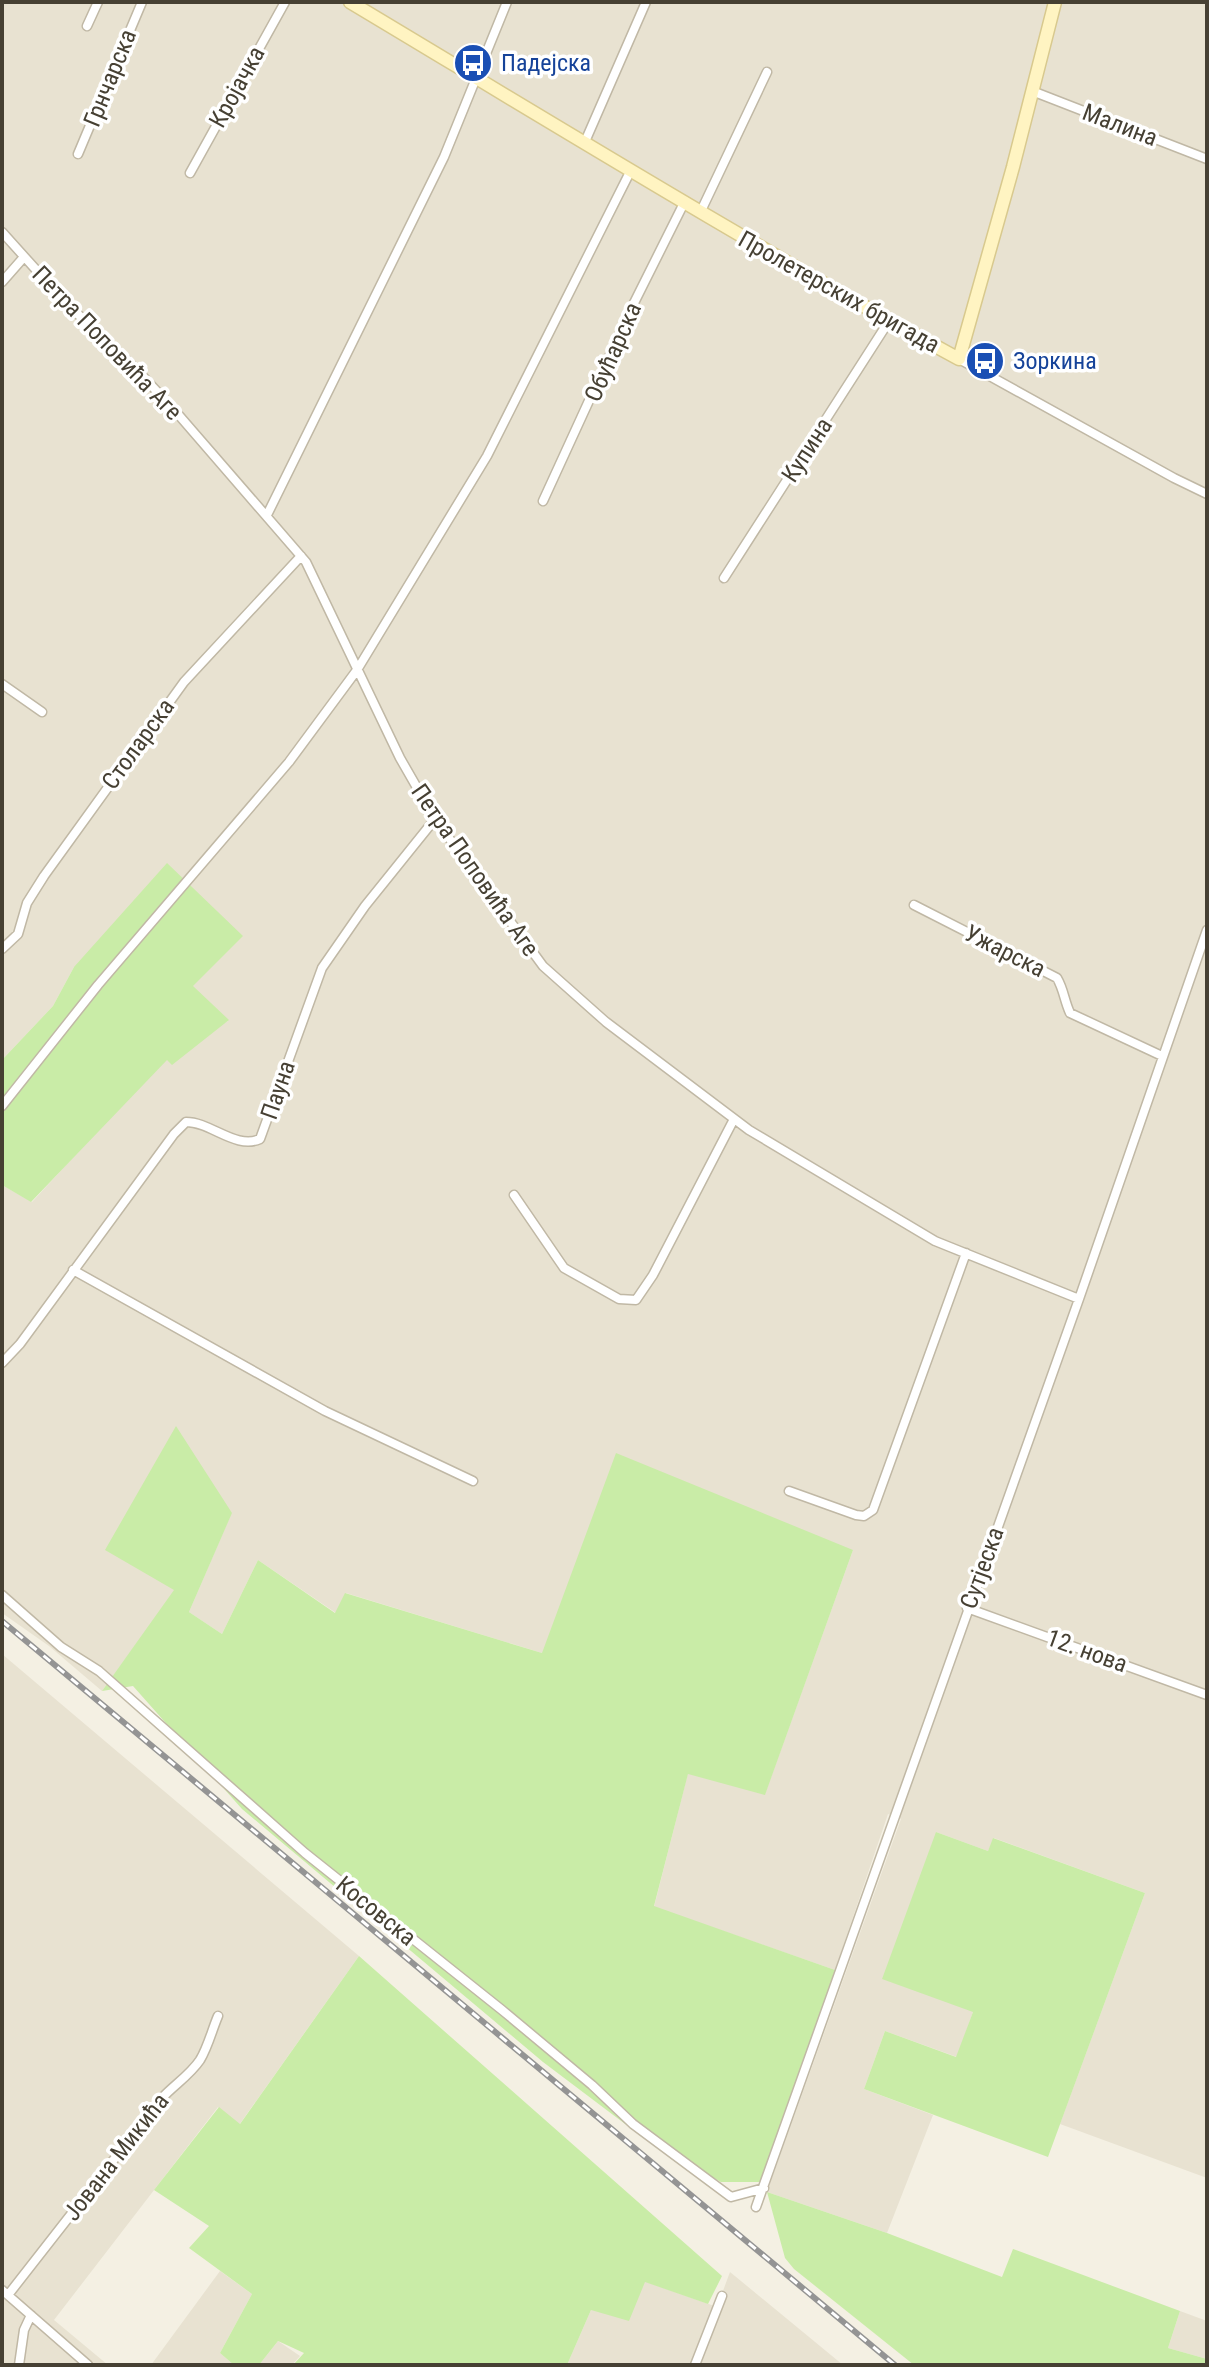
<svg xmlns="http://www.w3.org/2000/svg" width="1209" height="2367" viewBox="0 0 1209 2367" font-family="'Roboto Condensed',sans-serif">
	<rect width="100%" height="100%" fill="#f4f0e3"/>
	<path fill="#e8e2d1" d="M2 2H1207V2178L1060 2124 1145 1893 994 1838 988 1851 936 1832 973 2012 957 2057 885 2031 864 2089 933 2115 887 2233 767 2192 901 1819 888 1814 835 1970 654 1907 688 1773 765 1794 853 1550 542 1653 346 1593 336 1613 258 1560 222 1634 189 1612 232 1512 102 1691 49 1646 2 1613V1185L32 1202 166 1057 228 1021 192 986 74 967 53 1006 2 1060Z
		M2 1654 359 1956 239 2125 218 2107 54 2320 108 2365H2Z
		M220 2271 252 2294 220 2353 234 2365H151Z
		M730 2272 843 2365H567L591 2310 644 2281 717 2307Z
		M1180 2311 1207 2321V2359L1168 2348Z
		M278 2341 300 2356 292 2365H259Z"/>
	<path fill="#c9eca7" d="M167 863 243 936 193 986 229 1020 172 1065 167 1060 31 1202 2 1185V1060L53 1006 74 967Z
		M176 1426 232 1513 189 1612 222 1634 258 1560 335 1613 345 1593 542 1653 616 1453 853 1550 765 1795 688 1774 654 1906 835 1970 761 2182H721L645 2139 543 2062 242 1809 133 1686 102 1691 174 1590 105 1550Z
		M936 1832 988 1851 993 1838 1145 1893 1048 2157 864 2089 885 2031 956 2057 973 2012 882 1979Z
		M359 1956 722 2276 708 2304 645 2282 629 2321 591 2310 567 2365H293L304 2353 278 2341 259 2365H234L220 2353 252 2294 189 2248 209 2226 154 2190 219 2107 240 2124Z
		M767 2192 887 2233 1002 2277 1013 2249 1180 2311 1168 2348 1207 2359V2365H914L794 2269 785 2258Z"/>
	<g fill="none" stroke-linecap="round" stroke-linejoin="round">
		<defs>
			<path id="street" d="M87 26 98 2
				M1032 91 1207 159
				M584 144 646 2
				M78 154 142 2
				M190 173 285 2
				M700 213 767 72
				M2 232 67 304 136 369 177 413 306 562 400 758 435 819 543 966 606 1022 749 1130 935 1241 1079 1299
				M2 282 24 257
				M959 359 1174 478 1207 494
				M543 501 631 309 684 203
				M267 515 444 157 507 2
				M724 578 889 321
				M2 684 42 712
				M914 905 1057 978C1064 990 1064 1000 1070 1013L1162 1056
				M2 949 18 934 27 903 44 876 184 682 301 556
				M2 1106 98 985 289 762 357 670 487 456 630 172
				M514 1195 564 1268 619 1299 636 1300 653 1275 734 1119
				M73 1270 325 1411 473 1481
				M2 1363 20 1344 174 1134 186 1122C211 1122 236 1150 260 1139L322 968 365 906 435 819
				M789 1491 856 1515 864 1516 873 1510 966 1253
				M2 1595 61 1647 99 1671 305 1853 502 2010 592 2085 633 2124 731 2197 764 2188
				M967 1608 1207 1695
				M756 2207 1079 1299 1207 930
				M2 2290 88 2365
				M8 2295 162 2098C174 2085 190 2075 200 2060 208 2047 212 2030 218 2016
				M19 2365 24 2330 31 2315
				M695 2365 722 2296"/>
			<path id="secondary" d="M350 2C552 123 752 246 959 359L1013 167 1055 2"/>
		</defs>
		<use href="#street" stroke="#c0b8a5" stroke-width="11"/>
		<use href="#secondary" stroke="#d8c98e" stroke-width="15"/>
		<use href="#street" stroke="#fff" stroke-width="8"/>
		<use href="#secondary" stroke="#fff4c2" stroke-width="12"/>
		<defs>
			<path id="rail" d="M2 1621 895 2365"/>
		</defs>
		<use href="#rail" stroke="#949494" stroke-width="6"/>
		<use href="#rail" stroke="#fff" stroke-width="3" stroke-dasharray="9" stroke-linecap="butt"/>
	</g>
	<defs>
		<symbol id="bus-disc" viewBox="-11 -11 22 22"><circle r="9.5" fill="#1a4fb4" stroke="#fff"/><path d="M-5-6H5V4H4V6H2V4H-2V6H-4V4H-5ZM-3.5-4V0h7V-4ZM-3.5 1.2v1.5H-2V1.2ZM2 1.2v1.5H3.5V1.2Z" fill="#fff"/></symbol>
	</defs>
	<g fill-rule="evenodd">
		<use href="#bus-disc" x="451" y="41" width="44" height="44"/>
		<use href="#bus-disc" x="963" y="339" width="44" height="44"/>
	</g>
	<g text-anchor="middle" stroke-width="7" stroke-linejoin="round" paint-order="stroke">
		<g font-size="24" fill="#164399" stroke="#fff" text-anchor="start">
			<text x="501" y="71">Падејска</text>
			<text x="1013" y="369">Зоркина</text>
		</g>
		<g font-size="24" fill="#464033" stroke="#fff">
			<text transform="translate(110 78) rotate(-68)" y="8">Грнчарска</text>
			<text transform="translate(237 87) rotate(-61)" y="8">Кројачка</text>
			<text transform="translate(1120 125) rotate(21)" y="8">Малина</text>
			<text transform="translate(839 292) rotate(29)" y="8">Пролетерских бригада</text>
			<text transform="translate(107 343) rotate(46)" y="8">Петра Поповића Аге</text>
			<text transform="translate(613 352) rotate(-66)" y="8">Обућарска</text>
			<text transform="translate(807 450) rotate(-57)" y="8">Купина</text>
			<text transform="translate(138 744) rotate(-54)" y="8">Столарска</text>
			<text transform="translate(475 870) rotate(55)" y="8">Петра Поповића Аге</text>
			<text transform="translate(1005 951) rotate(27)" y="8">Ужарска</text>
			<text transform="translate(278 1090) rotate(-71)" y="8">Пауна</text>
			<text transform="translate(982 1568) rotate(-70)" y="8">Сутјеска</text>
			<text transform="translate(1087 1651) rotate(20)" y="8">12. нова</text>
			<text transform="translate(376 1911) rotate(39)" y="8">Косовска</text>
			<text transform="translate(116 2157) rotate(-52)" y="8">Јована Микића</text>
		</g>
	</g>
	<rect width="1209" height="2367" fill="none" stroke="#464033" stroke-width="8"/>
</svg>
